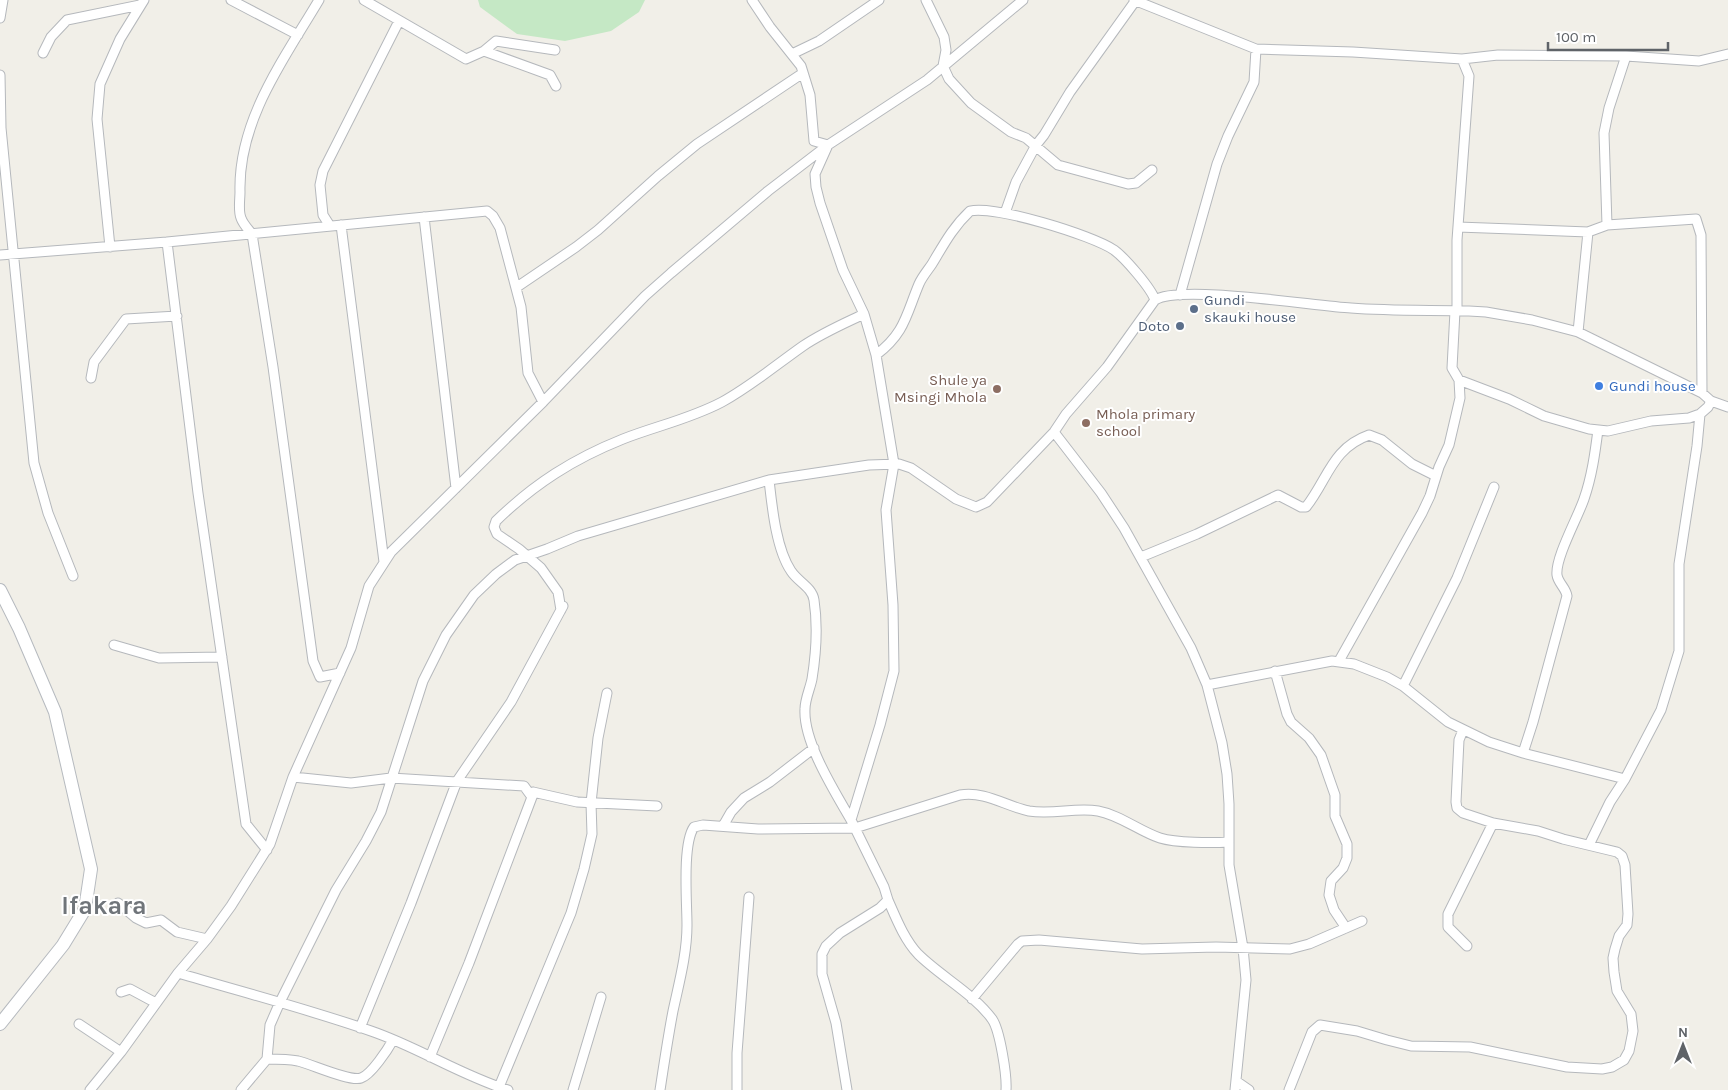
<svg xmlns="http://www.w3.org/2000/svg" width="1728" height="1090" viewBox="0 0 1728 1090" font-family="Karla,sans-serif">
	<rect width="100%" height="100%" fill="#f1efe8"/>
	<path fill="#c5e8c5" d="M478 0H645L639 12 611 31 565 41 517 34 480 7Z"/>
	<g fill="none" stroke-linecap="round" stroke-linejoin="round">
		<defs>
			<path id="minor" d="M231 0 298 35
				M319 0C284 59 238 120 240 192 240 199 238 211 241 218 243 224 248 229 252 234L273 367 313 661 320 677 340 673
				M364 0 466 59 484 51 496 41 555 50
				M752 0 770 27 801 66 810 95 814 141 828 145 815 174 816 187 820 203 843 270 864 314 876 355 894 464 886 510 893 605 894 671 880 725 851 820 884 887 888 900 880 908 840 933 826 946 822 954V974L836 1023 847 1090
				M926 0 944 37 946 50 943 66 949 79 971 103 1011 132 1026 138 1058 165 1128 184 1136 183 1152 170
				M1134 0 1256 49 1353 52 1462 59 1469 76 1457 240V311
				M0 18 3 0
				M484 51 550 75 556 86
				M43 53 51 37 67 20 140 5
				M792 54 819 41 879 0
				M1462 59 1498 55 1626 56 1699 61 1728 54
				M0 75 1 128 34 463 48 513 73 576
				M1005 213 1016 182 1036 145 1044 135 1070 92 1136 0
				M424 217 456 488
				M341 225 384 562
				M1607 225 1604 133 1609 108 1626 56
				M330 226 323 215 320 185 323 171 399 21
				M1458 227 1588 232 1607 225 1696 219 1701 235 1702 393
				M167 242 198 493 246 824 267 850
				M110 247 97 119 100 84 120 39 144 0
				M0 255 167 242 487 211 493 216 500 228 521 307 528 373 543 402
				M517 287 576 247 598 230 658 176 697 144 803 73
				M1180 295 1217 164 1228 136 1254 82 1256 49
				M1578 332 1588 232
				M876 355C905 333 906 315 919 284 922 277 928 270 932 264 944 244 953 227 970 211 994 205 1092 235 1114 250 1125 258 1151 288 1155 300
				M91 378 94 362 126 319 177 316
				M1459 380 1509 399 1544 416 1589 429 1608 431 1651 421 1689 418 1700 414 1708 407 1711 401
				M1054 432 1101 493 1124 528 1191 648 1207 685 1222 743 1227 774 1229 804V865L1243 948 1246 980 1235 1090
				M769 480C772 506 776 549 791 571 798 582 812 587 814 600 818 626 816 654 812 679 810 689 805 699 805 709 803 742 835 792 851 820
				M1141 557 1197 534 1278 495 1301 507H1306C1328 479 1332 448 1369 435L1382 440 1412 464 1436 476
				M561 610 558 592 541 568 519 549 497 534 494 527 496 521C534 484 573 459 623 439 656 426 690 419 722 402 751 386 776 365 803 346 822 333 843 324 864 314
				M114 645 159 658 222 657
				M1339 661 1422 513 1430 496 1439 467 1449 445 1460 398 1459 380 1452 368 1455 311
				M1275 671 1287 714 1291 722 1309 738 1321 755 1335 795V816L1347 844V858L1343 868 1331 881 1329 895 1334 910 1346 928
				M1207 685 1332 661 1354 664 1387 677 1403 686 1448 722 1489 742 1523 753 1625 779
				M1403 686 1457 578 1494 487
				M1523 753 1533 722 1567 596C1566 588 1558 583 1557 575 1555 558 1578 517 1584 499 1592 476 1595 453 1598 430
				M293 777 351 783 391 778 524 786 532 797 469 963 430 1057
				M532 797 533 792 577 802 657 806
				M723 826 731 812 744 798 770 782 814 748
				M1589 845 1610 802 1625 779 1661 710 1679 651V564L1697 446 1700 414
				M888 900C896 918 904 939 918 954 940 976 974 994 992 1019 1000 1030 1007 1076 1006 1090
				M118 903 136 918 146 923 161 920 177 932 207 939
				M1467 946 1448 927V914L1493 823
				M178 973C242 992 308 1009 371 1031 418 1047 460 1075 508 1090
				M121 992 130 989 156 1003
				M972 999 1018 944 1022 941 1039 940 1142 949 1216 947 1290 949 1309 944 1362 921
				M79 1024 121 1052
				M360 1028 411 903 457 781 511 702 563 606
				M267 1059C277 1059 288 1059 298 1061 311 1064 350 1082 361 1078 371 1075 388 1049 393 1040
				M1236 1081 1249 1090
				M499 1087 571 913 584 869 592 834 591 803 598 738 607 693
				M90 1090 121 1052 178 973 207 939 231 906 270 844 293 777 351 648 369 586 391 552 543 402 645 296 671 273 768 191 828 145 927 80 1023 0
				M241 1090 267 1059 270 1025 280 1002 336 890 366 841 381 812 423 681 446 635 474 595 496 574 515 560 547 549 578 536 769 480 869 465 899 464 911 468 956 499 976 507 987 502 1054 432 1066 414 1107 367 1155 300C1180 284 1314 306 1351 308 1390 311 1430 310 1469 311L1486 312 1532 320 1578 332 1702 393 1711 401 1728 407
				M573 1090 601 997
				M660 1090C664 1064 668 1037 673 1011 679 983 687 954 687 925 687 903 682 844 694 827L703 825 758 829 855 828 960 795C986 791 1005 806 1029 811 1053 815 1076 807 1098 811 1120 815 1139 831 1160 838 1176 843 1212 843 1229 842
				M737 1090V1053L749 897
				M1289 1090 1312 1032 1320 1025 1357 1031 1387 1040 1411 1046 1470 1047 1567 1067 1602 1069 1612 1067 1624 1060 1629 1051 1633 1031 1631 1014 1617 991 1614 972 1613 958 1615 949 1619 936 1627 925 1628 914 1625 865 1622 856 1617 852 1563 839 1538 831 1493 823 1463 813 1457 808 1456 802 1459 740 1463 730"/>
			<path id="secondary" d="M0 590 19 628 55 712 91 869 85 909 63 945 0 1024"/>
		</defs>
		<use href="#minor" stroke="#b5b8bc" stroke-width="11"/>
		<use href="#secondary" stroke="#b6babf" stroke-width="14"/>
		<use href="#minor" stroke="#fff" stroke-width="9"/>
		<use href="#secondary" stroke="#fff" stroke-width="12"/>
	</g>
	<g fill="#5c6f8a" stroke="#fff" stroke-width="2">
		<circle cx="1194" cy="309" r="5"/>
		<circle cx="1180" cy="326" r="5"/>
	</g>
	<circle fill="#3f7fe0" stroke="#fff" stroke-width="2" cx="1599" cy="386" r="5"/>
	<g fill="#8d6e63" stroke="#fff" stroke-width="2">
		<circle cx="997" cy="389" r="5"/>
		<circle cx="1086" cy="423" r="5"/>
	</g>
	<g text-anchor="middle" stroke-width="4" stroke-linejoin="round" paint-order="stroke">
		<g font-size="15" fill="#4e5e75" stroke="#fff" text-anchor="start">
			<text x="1204" y="305">Gundi<tspan x="1204" dy="17">skauki house</tspan></text>
			<text x="1170" y="331" text-anchor="end">Doto</text>
		</g>
		<g font-size="15" fill="#785e54" stroke="#fff" text-anchor="end">
			<text x="987" y="385">Shule ya<tspan x="987" dy="17">Msingi Mhola</tspan></text>
			<text x="1096" y="419" text-anchor="start">Mhola primary<tspan x="1096" dy="17">school</tspan></text>
		</g>
		<g font-size="15" fill="#366cbe" stroke="#fff" text-anchor="start">
			<text x="1609" y="391">Gundi house</text>
		</g>
		<g font-size="25" font-weight="bold" fill="#70757a" stroke="#fff">
			<text x="104" y="914">Ifakara</text>
		</g>
	</g>
	<g transform="translate(1683 1045)" stroke="#ffffff" stroke-width="4" paint-order="stroke">
	<path d="M0-4L9 19L0 12L-9 19Z" fill="#5f6368"/>
	<text y="-8" font-size="14" font-weight="bold" text-anchor="middle" fill="#5f6368">N</text>
	</g>
	<path d="M1548 42v8h120v-8" fill="none" stroke="#5f6368" stroke-width="2.5"/>
	<text x="1556" y="42" font-size="15" fill="#5f6368" stroke="#ffffff" stroke-width="4" paint-order="stroke">100 m</text>
</svg>
